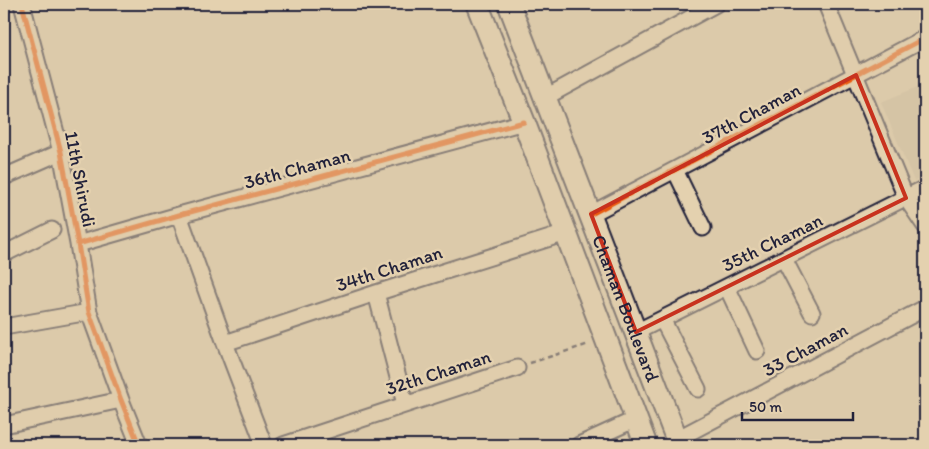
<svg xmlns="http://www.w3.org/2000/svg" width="929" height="449" viewBox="0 0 929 449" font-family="Itim,sans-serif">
	<rect width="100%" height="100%" fill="#dccaaa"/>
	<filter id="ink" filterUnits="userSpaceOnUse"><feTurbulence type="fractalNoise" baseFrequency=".02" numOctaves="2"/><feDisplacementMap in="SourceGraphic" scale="10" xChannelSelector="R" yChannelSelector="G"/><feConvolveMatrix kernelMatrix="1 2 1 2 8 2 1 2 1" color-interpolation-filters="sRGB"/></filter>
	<g filter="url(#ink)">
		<path fill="#ccbca1" d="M925 84V177L914 181 881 102Z"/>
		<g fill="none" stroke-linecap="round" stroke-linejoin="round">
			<defs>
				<path id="street" d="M22 4 61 152 78 244 89 312 121 400 139 445
					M826 4 906 198 925 226
					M546 97 716 4
					M675 170 703 228
					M4 177 61 152
					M591 214 925 38
					M179 215 225 343 264 445
					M78 244 179 215 524 122
					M4 254 52 230
					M784 259 812 313
					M727 287 757 351
					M376 293 405 404
					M662 319 698 389
					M4 327 89 312
					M636 332 925 188
					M225 343 376 293 566 233
					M4 425 121 400
					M677 439 925 308
					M283 445 517 368
					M579 445 636 419"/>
				<g id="secondary">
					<path d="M477 4 524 122 646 445"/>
					<path id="s1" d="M509 4 679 445"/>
				</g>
			</defs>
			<use href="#street" stroke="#22223b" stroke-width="19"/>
			<use href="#secondary" stroke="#22223b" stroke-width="25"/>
			<path stroke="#22223b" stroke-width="2.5" stroke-dasharray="5 4" stroke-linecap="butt" d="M530 363 589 344"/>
			<use href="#street" stroke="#e4d1af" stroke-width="15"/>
			<use href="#secondary" stroke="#e4d1af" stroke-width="21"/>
			<defs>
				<path id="cycleway" d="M22 4 61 152 78 244 89 312 121 400 139 445
					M591 214 925 38
					M78 244 179 215 524 122"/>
			</defs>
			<use href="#cycleway" stroke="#e4d1af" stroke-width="8"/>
			<use href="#cycleway" stroke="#e8590c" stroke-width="5"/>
		</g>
	</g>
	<path d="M0 0H929V449H0ZM856 75 906 198 636 332 591 214Z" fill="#dccaaa" fill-opacity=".55" fill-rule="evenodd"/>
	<path fill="none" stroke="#c8321e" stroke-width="4" stroke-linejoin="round" d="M856 75 906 198 636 332 591 214Z"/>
	<g text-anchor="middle" stroke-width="5" stroke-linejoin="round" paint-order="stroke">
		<g font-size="19" fill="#22223b" stroke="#e4d1af">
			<text transform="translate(751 113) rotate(-28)" y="7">37th Chaman</text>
			<text transform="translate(297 168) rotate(-15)" y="7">36th Chaman</text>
			<text transform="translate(81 179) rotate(79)" y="7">11th Shirudi</text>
			<text transform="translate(772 242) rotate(-26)" y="7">35th Chaman</text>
			<text transform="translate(389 268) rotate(-18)" y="7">34th Chaman</text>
			<text dy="7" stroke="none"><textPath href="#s1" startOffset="326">Chaman Boulevard</textPath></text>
			<text transform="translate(805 349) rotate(-28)" y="7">33 Chaman</text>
			<text transform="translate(438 372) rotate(-18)" y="7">32th Chaman</text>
		</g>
	</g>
	<rect width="929" height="449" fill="none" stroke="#e4d1af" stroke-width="20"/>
	<rect x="10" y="10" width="909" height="429" fill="none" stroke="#22223b" stroke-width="2" filter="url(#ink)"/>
	<path d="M742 412v8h111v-8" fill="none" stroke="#22223b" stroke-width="2.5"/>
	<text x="749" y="412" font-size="15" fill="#22223b" stroke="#e4d1af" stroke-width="4" paint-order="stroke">50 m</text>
</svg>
